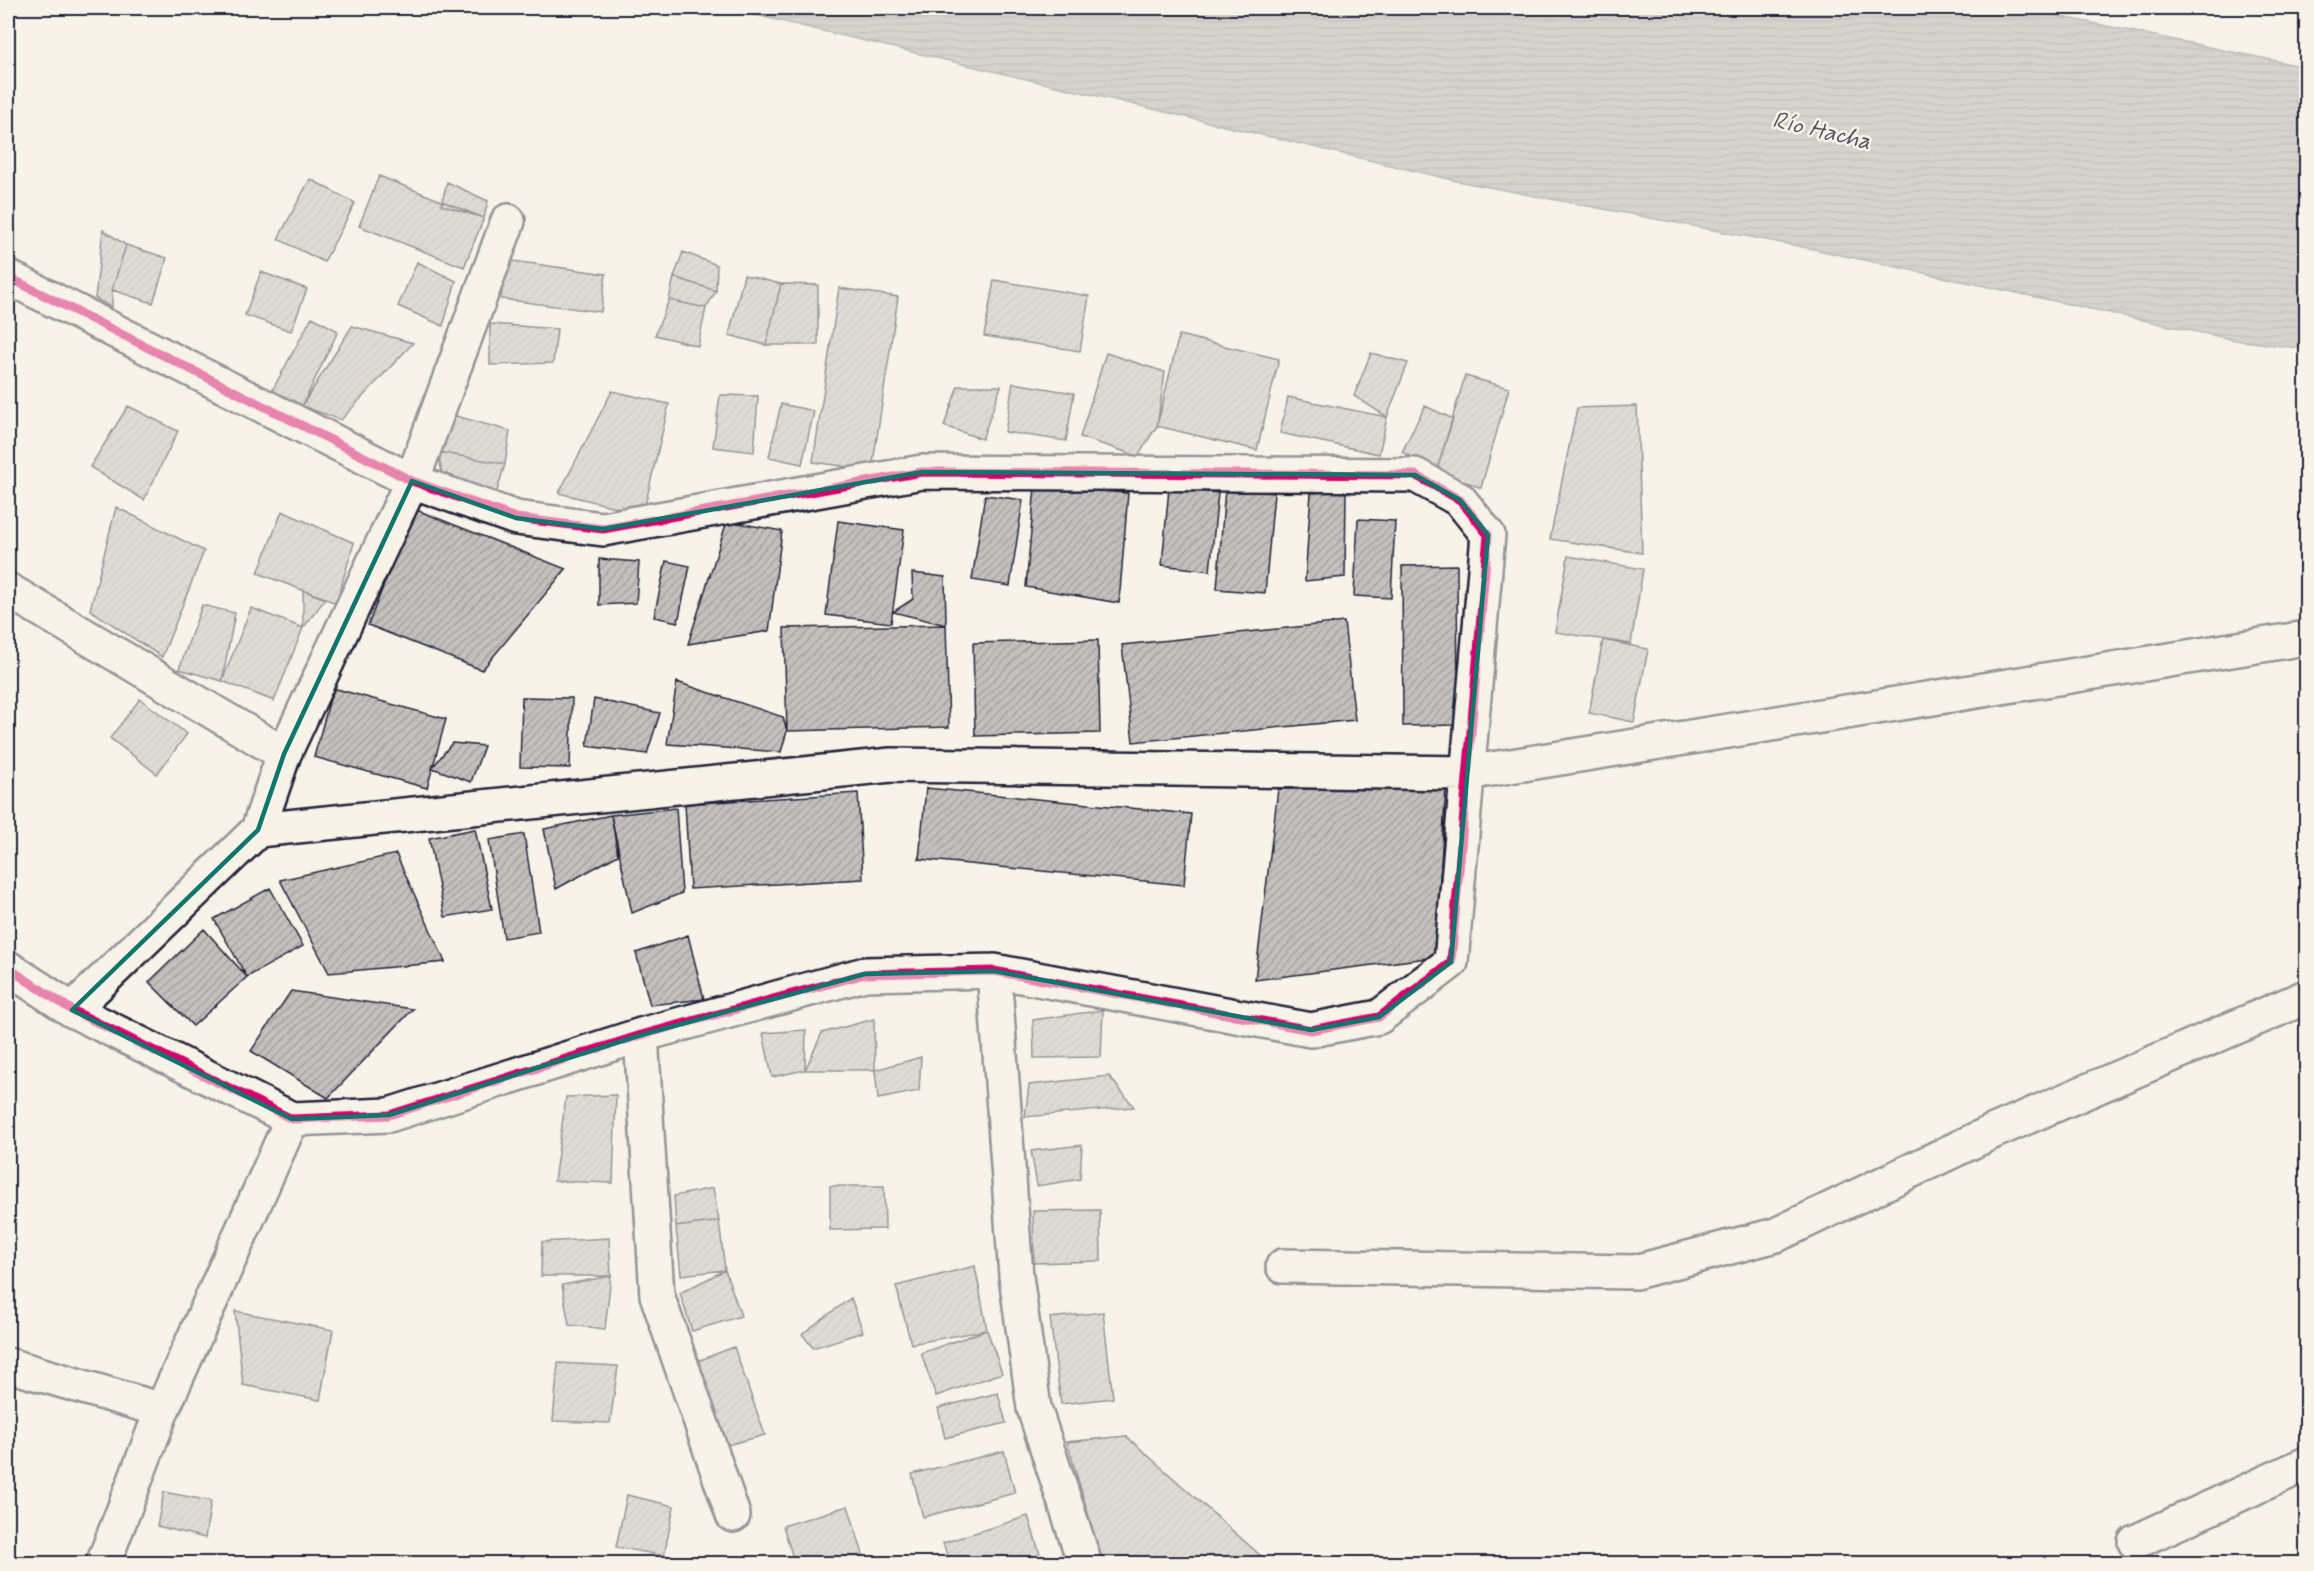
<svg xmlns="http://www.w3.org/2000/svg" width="2314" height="1571" viewBox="0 0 2314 1571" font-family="Mynerve,sans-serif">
	<defs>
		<pattern id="water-rules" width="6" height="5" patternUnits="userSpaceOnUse" patternTransform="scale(1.5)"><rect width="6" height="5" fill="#aeabad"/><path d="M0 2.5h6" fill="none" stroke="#8d8b8e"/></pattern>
		<pattern id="building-hatch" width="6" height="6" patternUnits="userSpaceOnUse" patternTransform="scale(1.5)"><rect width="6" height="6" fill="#c2bfbd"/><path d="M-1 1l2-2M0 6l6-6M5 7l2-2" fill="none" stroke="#a6a4a3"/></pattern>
	</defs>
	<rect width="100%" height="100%" fill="#f7f3e8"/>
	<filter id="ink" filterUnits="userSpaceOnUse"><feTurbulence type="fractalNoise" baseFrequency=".0167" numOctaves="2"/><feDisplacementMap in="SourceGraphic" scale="12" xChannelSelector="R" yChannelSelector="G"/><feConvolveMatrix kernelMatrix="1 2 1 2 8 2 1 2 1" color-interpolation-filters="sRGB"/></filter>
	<g filter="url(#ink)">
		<path fill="url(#water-rules)" stroke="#76747f" stroke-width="1.5" d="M726 8H2019L2306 67V349L2235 340 1813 249 1457 181Z"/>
		<path fill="url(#building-hatch)" stroke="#22223b" stroke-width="1.5" d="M379 176 484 218 464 267 359 226Z
			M310 179 355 203 324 262 278 239Z
			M447 182 488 201 484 218 441 205Z
			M103 230 126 245 112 290V308L95 298Z
			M126 245 167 258 153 303 112 290Z
			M683 252 717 265 716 291 674 277Z
			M506 260 606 274 601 312 501 299Z
			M417 262 456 281 443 326 398 306Z
			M261 272 307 289 291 331 245 315Z
			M744 275 781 284 766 345 729 335Z
			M674 277 716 291 706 308 669 300Z
			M994 280 1089 296 1080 351 984 336Z
			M781 284 818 285V345H766Z
			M839 288 898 297 872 470 813 462Z
			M669 300 706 308 698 346 655 335Z
			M312 317 338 331 302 406 272 391Z
			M490 324 557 329 553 363 490 365Z
			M352 326 413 343 341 420 302 406Z
			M1179 335 1279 359 1257 450 1157 426Z
			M1106 353 1165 372 1157 426 1138 456 1080 437Z
			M1371 353 1408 363 1387 417 1354 396Z
			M1465 376 1509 388 1481 488 1437 470Z
			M1013 383 1074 393 1066 441 1005 432Z
			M958 386H1001L982 439 944 426Z
			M612 391 669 404 643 514 559 493Z
			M720 395 758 396 754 452 713 447Z
			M1288 397 1387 417 1379 454 1280 433Z
			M781 404 814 411 802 464 769 457Z
			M128 406 178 431 144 500 90 467Z
			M1425 406 1453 419 1437 470 1402 452Z
			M1637 406 1642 553 1550 539 1577 408Z
			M438 411 510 431 505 464 438 452Z
			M438 452 505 464 496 494 443 479Z
			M1035 487 1128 493 1119 603 1026 587Z
			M1169 488 1218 493 1210 571 1162 565Z
			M1225 489 1274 493 1265 593 1217 589Z
			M1346 491 1345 577 1305 581 1311 493Z
			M985 495 1023 500 1010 586 972 580Z
			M116 507 204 551 162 657 90 610Z
			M414 509 566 569 482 670 368 625Z
			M282 511 354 543 336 603 258 573Z
			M1358 519 1395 521 1391 598 1354 596Z
			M727 521 782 531 769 631 688 644Z
			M838 521 904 530 891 623 826 615Z
			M1568 556 1643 569 1631 644 1555 632Z
			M599 559 639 562 636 603 599 605Z
			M666 561 690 566 678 622 654 617Z
			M1457 565 1458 725 1403 726 1402 566Z
			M912 573 945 577 946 625 893 612 913 599Z
			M303 590 326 598 303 628Z
			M202 605 235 613 222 681 179 669Z
			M251 608 303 628 274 701 222 681Z
			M1344 622 1355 720 1133 742 1122 645Z
			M946 625 949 727 787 731 784 628Z
			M1098 640 1100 733 975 736 973 643Z
			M1603 640 1648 649 1634 722 1589 713Z
			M677 682 783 717 787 731 781 752 667 744Z
			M333 688 446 719 427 788 314 757Z
			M522 697 572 698 570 768 520 767Z
			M140 699 187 734 157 774 110 738Z
			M594 699 660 713 647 754 587 746Z
			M452 743 484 746 471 782 432 768Z
			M1446 786 1435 957 1255 980 1278 789Z
			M926 788 1191 814 1184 885 919 859Z
			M858 793 863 879 690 889 685 804Z
			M676 808 682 893 632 913 611 815Z
			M611 815 618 855 556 889 544 829Z
			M475 829 492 909 445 917 429 838Z
			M524 834 539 932 504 938 489 840Z
			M396 854 445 962 329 973 280 880Z
			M270 888 303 946 247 977 214 919Z
			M204 929 247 977 193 1026 149 982Z
			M688 935 704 999 650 1005 636 953Z
			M291 991 413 1009 328 1098 251 1051Z
			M1103 1010 1101 1057 1034 1058 1033 1020Z
			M874 1019 875 1070H805L822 1033Z
			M806 1030 805 1070 772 1077 763 1033Z
			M921 1057 919 1091 878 1099 875 1070Z
			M1109 1076 1134 1107 1025 1117 1029 1085Z
			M616 1095 613 1183 554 1181 566 1097Z
			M1082 1145 1080 1179 1037 1186 1031 1151Z
			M830 1186H884L885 1229 830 1230Z
			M713 1188 719 1221 676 1227 674 1196Z
			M1100 1210 1101 1261 1034 1263 1033 1211Z
			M719 1221 725 1270 681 1275 676 1227Z
			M609 1238 611 1276H541L542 1242Z
			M975 1266 987 1330 911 1344 896 1286Z
			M725 1270 741 1316 692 1331 680 1293Z
			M611 1276 605 1329 569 1325 562 1285Z
			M851 1298 863 1332 813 1348 802 1334Z
			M235 1311 333 1330 320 1400 243 1385Z
			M1103 1312 1113 1398 1061 1404 1050 1318Z
			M987 1330 1002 1373 936 1396 921 1353Z
			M734 1347 765 1435 723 1446 695 1362Z
			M558 1363 618 1366 610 1423 553 1421Z
			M998 1393 1006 1423 945 1438 938 1408Z
			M1126 1436 1270 1564H1103L1067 1442Z
			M1004 1451 1015 1493 923 1517 912 1474Z
			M164 1492 211 1501 205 1538 157 1526Z
			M627 1495 674 1506 664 1556 616 1547Z
			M848 1506 866 1564H795L783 1526Z
			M1028 1516 1043 1564H950L943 1543Z"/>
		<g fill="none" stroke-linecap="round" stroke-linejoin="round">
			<defs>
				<path id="minor" d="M8 277 412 481 516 518 603 529 922 472 1415 475 1460 500 1488 535 1451 962 1379 1017 1311 1030 994 971 865 974 641 1035 389 1115 292 1119 72 1010 8 968
					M8 590 284 754
					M258 830 891 765 1467 773 2306 638
					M994 971 1016 1276 1034 1408 1085 1564
					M72 1010 258 830 284 754 412 481 508 221
					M641 1035 657 1295 733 1515
					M1283 1266 1635 1272 1776 1235 1992 1132 2306 997
					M8 1365 162 1410
					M2135 1542 2306 1464
					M103 1564 162 1410 292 1119"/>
			</defs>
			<use href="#minor" stroke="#22223b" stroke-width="38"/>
			<use href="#minor" stroke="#f7f3e8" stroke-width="33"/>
			<defs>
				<path id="cycleway" d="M8 277 412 481 516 518 603 529 922 472 1415 475 1460 500 1488 535 1451 962 1379 1017 1311 1030 994 971 865 974 641 1035 389 1115 292 1119 72 1010 8 968"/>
			</defs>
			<use href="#cycleway" stroke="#f7f3e8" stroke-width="13"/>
			<use href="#cycleway" stroke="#d6006c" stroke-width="9"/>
		</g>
	</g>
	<path d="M0 0H2314V1571H0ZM922 472 1415 475 1460 500 1488 535 1451 962 1379 1017 1311 1030 994 971 865 974 641 1035 389 1115 292 1119 72 1010 258 830 284 754 412 481 516 518 603 529Z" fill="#f7f3e8" fill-opacity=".55" fill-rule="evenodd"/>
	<path fill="none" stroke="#0f766e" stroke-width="4.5" stroke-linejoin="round" d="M922 472 1415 475 1460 500 1488 535 1451 962 1379 1017 1311 1030 994 971 865 974 641 1035 389 1115 292 1119 72 1010 258 830 284 754 412 481 516 518 603 529Z"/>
	<g text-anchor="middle" stroke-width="5" stroke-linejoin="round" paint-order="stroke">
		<g font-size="24" font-style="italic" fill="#535263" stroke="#f7f3e8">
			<text transform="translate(1822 130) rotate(13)" y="8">Río Hacha</text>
		</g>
	</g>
	<rect width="2314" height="1571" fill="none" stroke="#f7f3e8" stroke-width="30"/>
	<rect x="15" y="15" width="2284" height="1541" fill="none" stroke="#22223b" stroke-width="2" filter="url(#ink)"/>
</svg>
